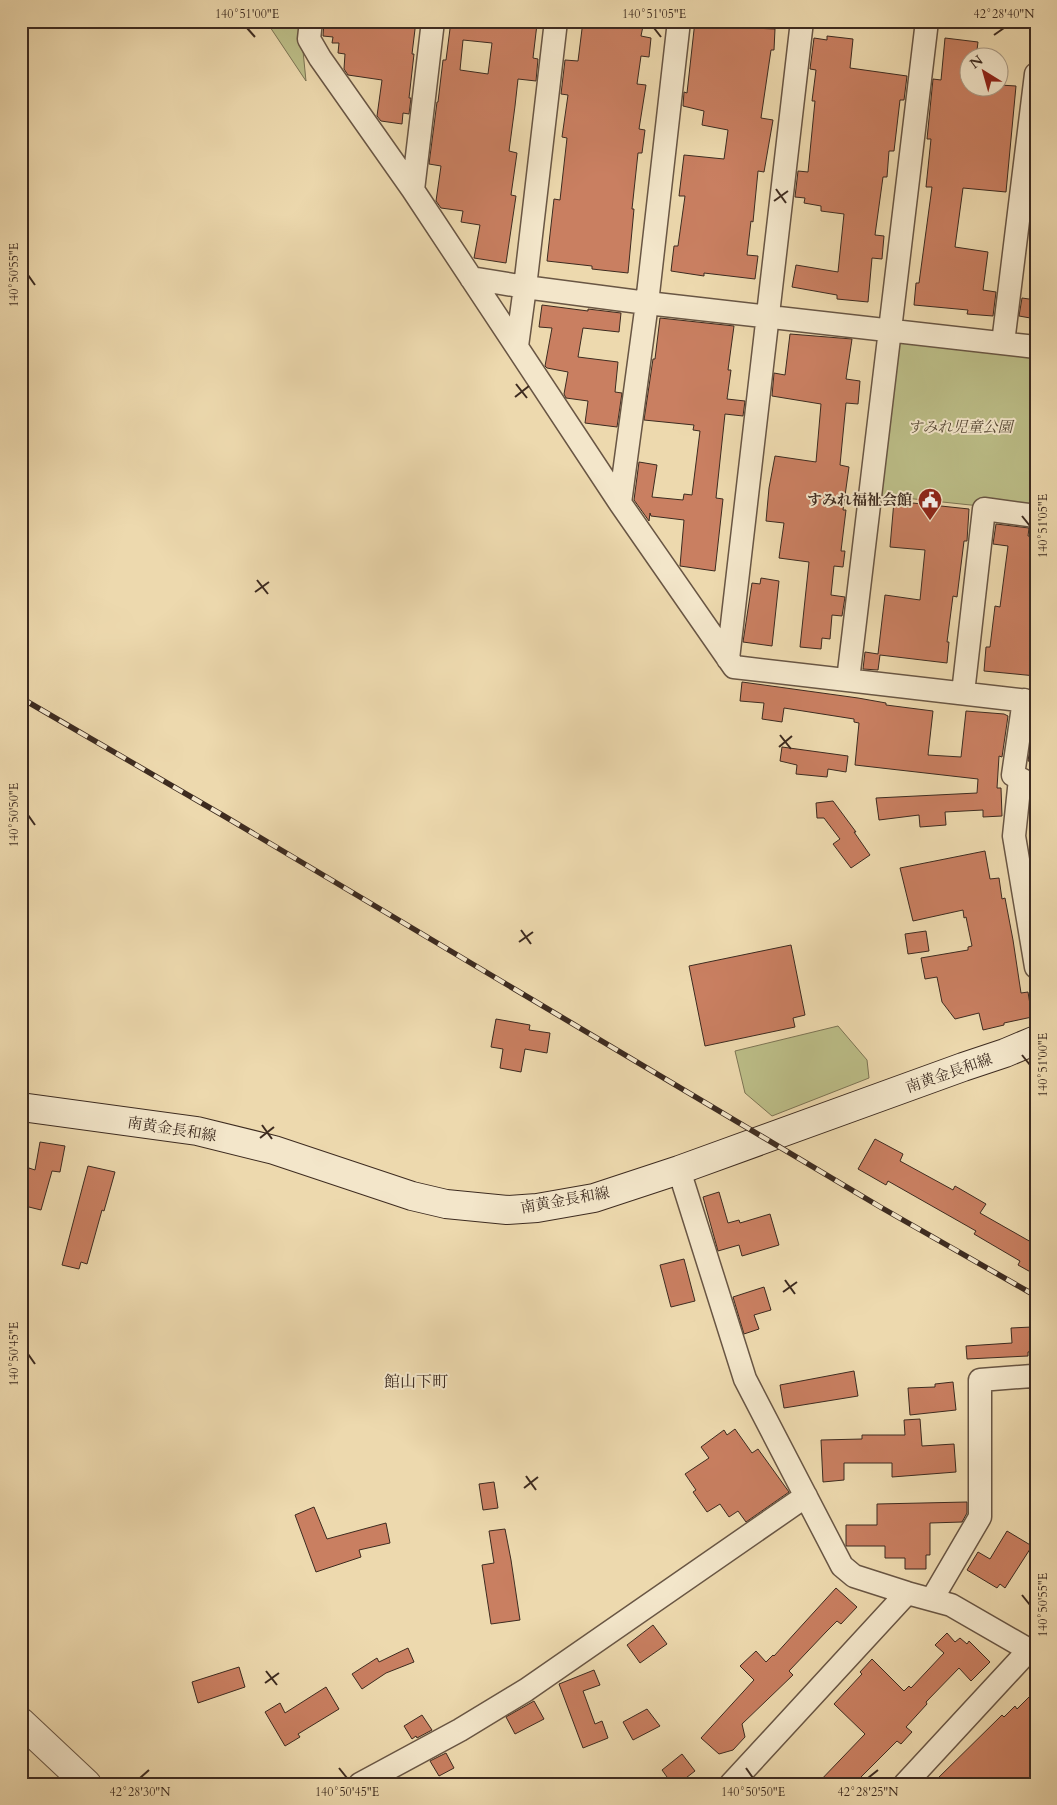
<svg xmlns="http://www.w3.org/2000/svg" width="1057" height="1805" viewBox="0 0 1057 1805" font-family="Cardo,'Noto Serif JP',serif">
	<rect width="100%" height="100%" fill="#edd9ae"/>
	<filter id="stains"><feTurbulence type="fractalNoise" baseFrequency=".004" numOctaves="4"/><feColorMatrix values="0 0 0 0 .2 0 0 0 0 .09 0 0 0 0 .02 0 0 0 .5 -.17"/></filter>
	<radialGradient id="worn" r=".72"><stop offset=".6" stop-color="#630" stop-opacity="0"/><stop offset="1" stop-color="#630" stop-opacity=".3"/></radialGradient>
	<path fill="#bcbe88" stroke="#7c7454" d="M266 21H300L306 81Z
		M900 339 1036 357V512L877 495 893 347Z
		M838 1026 867 1060 869 1078 772 1116 745 1093 735 1051Z"/>
	<path fill="#c97f61" stroke="#3d2b20" fill-rule="evenodd" d="M324 21 378 27V21H416L412 54H414L409 98H411L409 114 403 113 402 124 381 121 377 116 382 80 348 75 344 69 345 54 338 53 339 43H332L333 37 323 36Z
		M451 21H511L537 24 533 58 538 59 536 81 518 79 515 106 509 151 517 153 511 195 516 196 506 263 474 258 480 225 461 222 463 211 441 208 436 201 441 166 429 164 437 102H438L443 60H446ZM463 40 492 43 488 74 460 70Z
		M583 21H644L641 36 651 38 649 57 641 56 637 84 646 85 639 129 645 130 642 153H638L632 209H634L628 273 592 269V266L547 261 554 199 560 200 567 138 562 137 568 95 561 94 565 60 578 61Z
		M695 21 730 24 729 27 775 29 774 50H771L761 118 773 120 764 172 758 171 753 222 751 221 747 255 758 256 755 279 704 273V276L671 271 674 246H678L685 196H679L684 155 724 159 728 130 702 125 704 111 683 106 684 92 687 93Z
		M827 36 853 39 850 68 907 76 904 100H900L894 151H889L887 177H883L875 235 884 236 882 259 872 258 868 302 837 299V295L792 287 796 265 838 272 844 214 821 211V206L804 203 805 198 795 197 798 171 808 172 815 101H812L816 70 810 69 814 38 827 40Z
		M945 38 978 42 976 58H970V88H1000V85L1016 86 1006 192 963 188 955 247 988 252 983 290 996 292 993 316 967 314 968 310 914 305 916 283H919L932 187H926L931 139H927L933 79 941 80Z
		M1022 298 1036 300V319L1019 316Z
		M542 305 588 311V309L621 313 619 332 583 328 578 357 618 362 615 392 622 393 617 427 585 423 588 401 566 398 564 394 568 372 547 368 545 366 552 328 539 327Z
		M660 318 734 326 728 370H731L727 399 745 401 743 416 725 414 716 498 723 499 715 571 680 566 684 520 651 516 650 513 649 521 634 500 639 462 657 465 652 497 683 500 684 494 692 495 700 431 693 430 694 425 644 420 653 359H655Z
		M790 334 852 339 846 379 860 381 858 404 846 403 840 465 849 467 843 510H846L841 551H845L843 567 834 566 831 595 845 597 842 616 832 615 830 639 822 638 821 649 800 647 809 562 779 558 784 523 766 521 769 488 775 456 816 462 821 404 772 396 774 373 785 375Z
		M894 501 969 509 967 541H964L957 597 953 596 947 642H949L947 663 880 655 878 670 863 669 865 652 878 654 885 595 920 600 925 550 890 547Z
		M996 524 1029 528 1028 536 1036 537V566L1030 612H1036V676L984 671 986 647H990L995 606 1000 607 1008 546 993 544Z
		M761 578 779 581 772 646 743 642 752 583 760 584Z
		M742 682 858 698 886 703V705L933 711 928 755 961 757 966 711 1004 714 1008 716 1002 757 999 756 997 788H1001L1002 816 983 817V810L945 812 946 825 920 827 919 815 879 820 876 798 977 793 978 779 855 765 859 723 854 722V719L784 708 782 722 762 719 764 703 740 701Z
		M1034 721H1036V762L1028 761Z
		M782 747 848 756 846 772 828 769 827 777 796 774 797 765 780 761Z
		M833 801 856 832H854L870 855 851 868 833 844 840 839 824 818H817L816 803Z
		M985 851 990 879 999 878 1002 899 1005 898 1013 940 1021 993 1028 992 1032 1017 1004 1023V1025L983 1030 979 1013 955 1019 942 1002 937 977 925 979 921 958 968 950V947L972 946 966 917 964 918 963 910 913 921 900 868Z
		M926 931 929 951 908 954 905 934Z
		M791 945 805 1015 793 1018 795 1027 705 1046 689 966Z
		M496 1019 530 1025 529 1030 550 1033 547 1053 525 1049 521 1072 500 1068 503 1049 491 1047Z
		M875 1139 903 1154 900 1161 953 1190 955 1186 986 1204 980 1213 1031 1242 1036 1233V1275L1018 1265 1020 1261 974 1234 976 1231 888 1181 886 1185 858 1169Z
		M40 1142 65 1146 60 1172 52 1171 41 1210 21 1205V1194L29 1168 35 1170Z
		M88 1166 115 1172 104 1211 102 1210 87 1264 81 1262 79 1269 62 1265Z
		M719 1192 728 1223 739 1220 740 1223 770 1214 779 1245 742 1256 739 1245 718 1251 703 1197Z
		M684 1259 695 1301 671 1307 660 1265Z
		M764 1287 771 1310 754 1315 759 1329 744 1334 733 1297Z
		M1032 1327 1033 1351 1028 1352V1356L967 1359 966 1346 1012 1343 1011 1328Z
		M854 1371 858 1396 784 1408 780 1385Z
		M953 1382 956 1410 910 1415 908 1388 935 1387V1384Z
		M920 1419 922 1446 954 1444 956 1472 892 1477V1463H844V1480L823 1482 821 1440 862 1439V1435H905L904 1420Z
		M735 1429 752 1453 758 1449 789 1492 746 1522 738 1511 729 1517 720 1504 707 1512 693 1492 696 1490 685 1474 709 1458 701 1447 724 1430 727 1435Z
		M494 1482 498 1508 483 1510 479 1484Z
		M967 1502V1513L962 1522 930 1523V1555H926V1569H905V1558H885V1546H846V1525H877V1504Z
		M314 1507 327 1539 386 1523 390 1543 359 1550 361 1557 316 1572 295 1515Z
		M505 1529 511 1560 520 1620 491 1624 482 1565 494 1563 489 1531Z
		M1007 1531 1032 1546 1005 1588 1000 1584 997 1588 967 1570 978 1552 990 1559Z
		M836 1588 857 1607 841 1624 837 1621 826 1632 789 1671 793 1675 742 1724 745 1737 733 1750 719 1754 701 1738 754 1680 740 1666 756 1651 766 1662 773 1655 774 1656Z
		M653 1625 667 1644 640 1663 627 1645Z
		M947 1633 955 1642 960 1638 967 1644 969 1641 990 1662 971 1681 959 1668 926 1702 927 1704 906 1727 912 1732 901 1744 897 1741 854 1784H817L865 1734 834 1704 862 1674 860 1672 872 1659 904 1691 909 1686 911 1688 944 1653 935 1645Z
		M408 1648 414 1662 386 1673 362 1689 352 1674 377 1658 379 1662Z
		M239 1667 245 1687 198 1703 192 1682Z
		M594 1670 600 1685 583 1691 595 1724 602 1721 608 1738 583 1748 559 1684Z
		M326 1687 339 1709 298 1734 300 1737 285 1746 265 1712 280 1703 285 1713Z
		M1036 1690V1784H932L1002 1715 1004 1717 1015 1706 1017 1709Z
		M534 1701 544 1719 515 1734 506 1717Z
		M647 1709 660 1726 633 1740 623 1722Z
		M422 1715 432 1730 417 1738 416 1736 412 1739 404 1726Z
		M446 1753 454 1768 439 1776 430 1761Z
		M682 1754 695 1771 678 1784H672L662 1770Z"/>
	<g fill="none" stroke-linecap="round" stroke-linejoin="round">
		<defs>
			<path id="minor" d="M311 21 309 39 320 58 413 190 620 503 734 667 1036 702
				M413 190 433 21
				M471 278 525 287 647 303 1036 347
				M1003 343 1036 74
				M517 346 525 287 556 21
				M620 503 647 303 679 21
				M728 659 802 21
				M848 680 927 21
				M963 693 984 509 1036 516
				M1024 700 1013 775 1036 787
				M1020 779 1014 836 1036 967
				M679 1170 745 1379 842 1566 854 1576 907 1593 951 1605 1036 1654
				M932 1599 980 1517V1380L1032 1376 1036 1378
				M360 1784 460 1730 526 1690 806 1496
				M731 1784 907 1593
				M905 1784 1029 1650"/>
			<path id="tertiary" d="M21 1722 87 1784"/>
			<path id="secondary" d="M21 1107 197 1131 274 1150 412 1196 446 1204 507 1210 537 1208 594 1198 679 1170 963 1067 1005 1053 1036 1040"/>
		</defs>
		<use href="#minor" stroke="#695644" stroke-width="25"/>
		<use href="#tertiary" stroke="#695644" stroke-width="30"/>
		<use href="#secondary" stroke="#3d2b20" stroke-width="30"/>
		<use href="#minor" stroke="#f3e6ca" stroke-width="22"/>
		<use href="#tertiary" stroke="#f3e6ca" stroke-width="28"/>
		<use href="#secondary" stroke="#f3e6ca" stroke-width="28"/>
		<defs>
			<path id="rail" d="M21 698 224 816 882 1208 1036 1296"/>
		</defs>
		<use href="#rail" stroke="#3d2b20" stroke-width="5.5"/>
		<use href="#rail" stroke="#f3e6ca" stroke-width="4" stroke-dasharray="11" stroke-linecap="butt"/>
	</g>
	<path fill="none" stroke="#3d2b20" stroke-width="2" d="M247 28 255 37M654 28 661 37M994 35 1004 28M776 189 786 203M774 201 788 191M28 275 35 285M516 384 527 398M515 397 529 386M1022 516 1030 526M257 580 268 594M255 592 269 582M780 735 791 749M779 747 792 736M28 815 35 825M521 930 531 944M519 942 533 932M1022 1055 1030 1065M262 1125 272 1139M260 1138 274 1127M785 1280 795 1294M783 1292 797 1282M28 1354 35 1364M526 1476 536 1490M524 1488 538 1477M1022 1595 1030 1605M266 1671 277 1685M265 1683 279 1673M339 1768 347 1778M746 1768 753 1778M140 1778 149 1770M868 1778 878 1770"/>
	<defs>
		<symbol id="civic-pin" viewBox="-11 -11 22 30"><path d="M0 17L-7.5 6A9.5 9.5 0 1 1 7.5 6Z" fill="#8f2418" stroke="#f3e6ca"/><path d="M-.6-6.5H3V-4.5H.6V-3L4-1V1h2V6H-6V1h2V-1L-.6-3ZM-1.2 2.5V6h2.4V2.5Z" fill="#fff"/></symbol>
	</defs>
	<g fill-rule="evenodd">
		<use href="#civic-pin" x="916" y="486" width="28" height="38"/>
	</g>
	<g text-anchor="middle" stroke-width="4" stroke-linejoin="round" paint-order="stroke">
		<g font-size="15" font-style="italic" fill="#564835" stroke="#f3e6ca">
			<text x="960" y="432">すみれ児童公園</text>
		</g>
		<g font-size="15" font-weight="bold" fill="#3d2b20" stroke="#f3e6ca" text-anchor="end">
			<text x="912" y="505">すみれ福祉会館</text>
		</g>
		<g font-size="15" fill="#3d2b20" stroke="#f3e6ca">
			<text transform="translate(949 1073) rotate(-19)" y="5">南黄金長和線</text>
			<text transform="translate(172 1129) rotate(9)" y="5">南黄金長和線</text>
			<text transform="translate(565 1200) rotate(-10)" y="5">南黄金長和線</text>
		</g>
		<g font-size="16" fill="#3d2b20" stroke="#f3e6ca">
			<text x="416" y="1387">館山下町</text>
		</g>
	</g>
	<rect width="1057" height="1805" fill="none" stroke="#edd9ae" stroke-width="55"/>
	<g transform="translate(984 72) rotate(323)"><circle r="24" fill="#f3e6ca" stroke="#aa9b86"/>
	<path d="M0-4L9 19L0 12L-9 19Z" fill="#8f2418"/>
	<text y="-8" font-size="14" font-weight="bold" text-anchor="middle" fill="#3d2b20">N</text>
	</g>
	<rect x="28" y="28" width="1002" height="1750" fill="none" stroke="#3d2b20" stroke-width="2"/>
	<g font-size="12" text-anchor="middle" fill="#3d2b20">
		<text x="247" y="18">140°51'00"E</text>
		<text x="654" y="18">140°51'05"E</text>
		<text x="1004" y="18">42°28'40"N</text>
		<text transform="translate(14 275) rotate(-90)" y="4">140°50'55"E</text>
		<text transform="translate(1043 526) rotate(-90)" y="4">140°51'05"E</text>
		<text transform="translate(14 815) rotate(-90)" y="4">140°50'50"E</text>
		<text transform="translate(1043 1065) rotate(-90)" y="4">140°51'00"E</text>
		<text transform="translate(14 1354) rotate(-90)" y="4">140°50'45"E</text>
		<text transform="translate(1043 1605) rotate(-90)" y="4">140°50'55"E</text>
		<text x="140" y="1796">42°28'30"N</text>
		<text x="347" y="1796">140°50'45"E</text>
		<text x="753" y="1796">140°50'50"E</text>
		<text x="868" y="1796">42°28'25"N</text>
	</g>
	<rect width="100%" height="100%" filter="url(#stains)"/>
	<rect width="100%" height="100%" fill="url(#worn)"/>
</svg>
